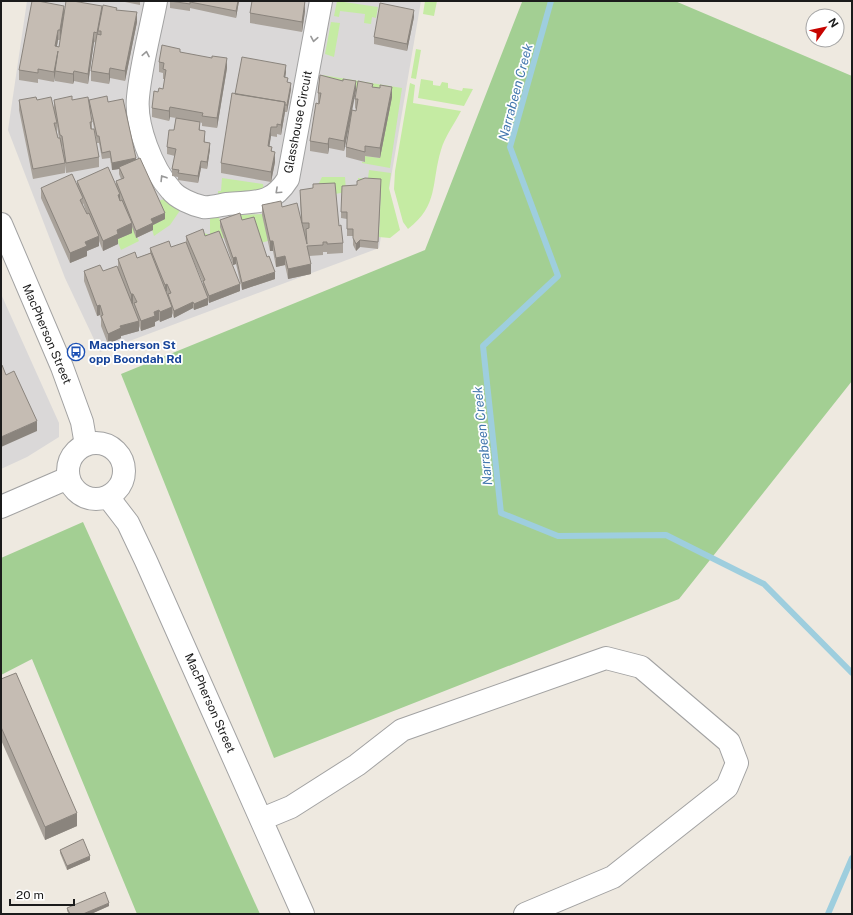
<svg xmlns="http://www.w3.org/2000/svg" width="853" height="915" viewBox="0 0 853 915" font-family="'Public Sans',sans-serif">
	<rect width="100%" height="100%" fill="#eee9e0"/>
	<path fill="#dad8d8" d="M27 1H421L379 248 100 352 65 278 8 130Z
		M1 294 59 423V437L27 457 1 469Z"/>
	<path fill="#c5eba3" d="M337 1 378 7 376 18 372 17 371 24 364 23 365 14 340 11 339 17 334 16Z
		M425 1H437L434 16 423 14Z
		M331 22 340 23 334 57 325 54Z
		M416 49 421 50 416 79 411 78Z
		M322 75 402 88 390 168 362 163V162H365V156L380 158 391 97 320 85Z
		M421 79 433 81V85L440 86 442 82 448 83V88L462 91 463 88 473 89 464 106 418 98Z
		M410 83 415 85 413 103 461 111C455 123 445 136 441 150 431 183 439 205 408 229L403 222 394 189 395 171Z
		M369 170 391 173 389 188 400 230 390 238 379 237 381 185H358V178L368 179Z
		M322 177H345L346 192 335 194 315 191Z
		M222 178 263 184 264 190 218 197V191H221Z
		M164 199 181 209 170 225 154 236 151 226 156 202Z
		M122 204 139 241 121 250 117 240Z
		M263 214 268 241 260 243 242 227 240 215Z
		M210 217H219L224 238 205 243 204 233 210 235Z"/>
	<path fill="#a3cf93" d="M675 1 852 76V381L679 599 274 758 121 374 425 250 522 2Z
		M83 522 260 914H137L32 659 1 675V558Z"/>
	<g fill="none" stroke-linecap="round" stroke-linejoin="round">
		<path stroke="#9ecede" stroke-width="6" d="M551 1 510 147 558 276 483 346 501 513 558 536 666 535 764 584 852 673
			M828 914 852 858"/>
		<defs>
			<path id="minor" d="M156 1C150 33 141 65 138 97 135 125 152 169 171 190 177 198 193 205 203 207 210 208 220 205 227 204 255 201 271 206 288 179L321 1
				M1 224 62 367 82 422 86 445
				M68 471a28 28 0 1 1 56 0a28 28 0 1 1-56 0Z
				M108 497 128 523 146 561 303 914
				M1 507 68 478
				M262 819 291 807 357 765 402 730 606 658 641 667 729 742 737 763 727 787 613 877 525 914"/>
		</defs>
		<use href="#minor" stroke="#a2a2a2" stroke-width="24"/>
		<use href="#minor" stroke="#fff" stroke-width="22"/>
	</g>
	<path fill="#a9a29a" fill-rule="evenodd" d="M125 1H140V5L125 2Z
		M170 1H239L236 18 190 8V11L170 8Z
		M117 10 137 22 125 81 110 78 109 84 91 81V71L96 43 94 42 88 84 74 81 73 84 55 81V75L54 82 38 79V83L19 80V70L64 12 102 13ZM58 40H60L59 47 57 46Z
		M305 11 302 32 250 23V13Z
		M414 17 407 51 374 44V37Z
		M180 52 227 68 217 128 202 126V123L200 122V130L205 138V142L210 149 207 169 201 168 198 183 178 180V177L172 176V169L175 156 167 154V147L174 130 176 118 170 117 169 121 152 117V108L158 92 163 89 165 79H163V73L159 72V62Z
		M286 72 285 78 291 89 287 112H285L281 135 277 134V137L271 136 269 146 272 151 275 162 271 182 221 173V163L235 94Z
		M320 75 352 110 356 111V109L355 108V99L373 87 392 97 380 158 365 156V162L346 157V147L352 111 344 151 329 148 328 154 310 151V141L319 103H318V93Z
		M19 100H37L54 110V100H72L89 106V100L108 102 165 219 153 225V230L136 238 132 227V233L118 239V244L103 251 99 241V246L87 251V256L70 263 41 198V188L77 186V181L116 186V181L121 179 119 174V169L112 170 110 158 102 159 99 143H97L90 108 92 122V129L99 157V167L66 173 65 165V173L33 179 19 110ZM57 126 59 138H58L57 133ZM61 145H62L64 160ZM83 203 87 214 83 205Z
		M313 184 339 226 343 243V253L327 254V252H323V255L309 256 311 274 288 279 285 265 276 267 273 251H270L262 215V205L301 219 300 199V190L313 189Z
		M381 185 378 249 360 247 356 251 353 245V236H347V219L341 218V212Z
		M220 220H242L275 279 242 290 236 264 233 265 220 227Z
		M186 236H205L240 291 209 303 208 300V305L194 310 193 308 174 318 172 313V317L160 322 159 320 155 322V326L141 331 139 326V331L121 336V338L108 344 101 326V319L100 315 97 316 84 281V271H103L118 269V259L137 258 150 253V248L171 247 203 287V283L186 243Z
		M1 679 77 826 45 840 1 740Z
		M60 850 90 860 67 870 60 853Z
		M109 906 91 914H69L67 911V908Z"/>
	<path fill="#8a847d" d="M238 1H239L236 18V11Z
		M305 1V11L302 32V22Z
		M64 6V16L60 40V30Z
		M102 6V16L98 31 97 43V33Z
		M414 10V17L407 51V44Z
		M137 12V22L125 81V71Z
		M58 30V40L55 56V46Z
		M94 32V42L88 84V74Z
		M58 51 55 75 54 82V72Z
		M227 58V68L217 128V118Z
		M286 65V72L284 84V77Z
		M110 68V78L109 84V74Z
		M74 71V81L73 84V74Z
		M356 81V91L344 151V141Z
		M291 83V89L287 112V105Z
		M392 87V97L380 158V148Z
		M285 102V112L281 135V125Z
		M170 107V117L169 121V111Z
		M271 127V136L268 156V146Z
		M329 138V148L328 154V144Z
		M210 143V149L207 169V162Z
		M275 152V162L271 182V172Z
		M136 158V165L119 167V169L112 170V163Z
		M201 161V168L198 183V176Z
		M120 194V204L118 195Z
		M165 213V219L153 225V230L136 238V231L151 219Z
		M132 223V233L118 239V244L103 251V241L117 230Z
		M99 236V246L87 251V256L70 263V253L85 242Z
		M360 240V247L356 251V244Z
		M270 241H273V251H270Z
		M285 256V265L276 267V258Z
		M236 257V264L233 265V258Z
		M311 264V274L288 279V269Z
		M275 272V279L242 290V283Z
		M167 284V291L165 292V285Z
		M240 284V291L209 303V296Z
		M131 294H133V304H131Z
		M208 298V305L194 310V304Z
		M193 302V308L174 318V311Z
		M100 305V315L97 316V306Z
		M172 307V317L160 322V312Z
		M159 310V320L155 322V326L141 331V321L154 312Z
		M139 321V331L121 336V338L108 344V334L120 326Z
		M37 421V431L1 447V437Z
		M77 813V826L45 840V827Z
		M90 856V860L67 870V866Z
		M109 903V906L91 914H83Z"/>
	<path fill="#c5bcb3" stroke="#8a847d" d="M32 1H38L64 6 60 30H58L55 46 59 47 66 1H73L102 6 97 33 94 32 88 74 74 71 73 74 55 71 58 51 54 72 38 69V73L19 70Z
		M170 1H238L236 11 190 2V4Z
		M252 1H305L302 22 250 13Z
		M380 3 414 10 407 44 374 37Z
		M103 5 117 8 116 10 137 12 125 71 110 68 109 74 91 71 97 34 101 35V31H98Z
		M162 45 180 49V52L212 58V56L227 58 217 118 202 116 203 113 170 107 169 111 152 108 154 91 158 92 159 88 163 89 166 70 163 69 164 63 159 62Z
		M242 57 286 65 284 77 288 78 287 82 291 83 287 105H285V102L235 94Z
		M320 75 343 81V79L356 81 344 141 329 138 328 144 310 141 316 103 319 104 321 93H318Z
		M358 81 373 84 372 87 380 88V85L392 87 380 148 365 146V152L346 147 352 110 356 111 358 99H355Z
		M232 93 285 102 281 125 277 124V127H271L268 146 272 147 271 151 275 152 271 172 221 163Z
		M72 96V100L88 97 92 122H90L91 129H94L99 157 66 163 62 136 60 135 54 100Z
		M107 96 108 102 123 99 136 158 112 163 110 151 102 153 99 136H97L89 100Z
		M36 97 37 100 51 97 57 123H54L58 138H60L65 163 33 169 19 100Z
		M176 118 200 122 199 130 205 131 204 142 210 143 207 162 201 161 198 176 178 173 179 170 172 169 176 149 167 147 169 130H174Z
		M140 158 165 213 151 219 153 223 136 231 116 181 124 178 119 167Z
		M108 167 119 192 120 194 118 195 120 201 122 200 132 223 117 230 118 234 103 241 77 181Z
		M72 174 83 198 80 200 87 214 89 213 99 236 85 242 87 246 70 253 41 188Z
		M365 178 381 179 378 242 360 240 356 244 353 238V229H347V212H341L342 186 357 185V181Z
		M335 183 339 226 341 225 343 243 327 244V242H323V245L307 246 311 264 288 269 285 256 276 258 273 241H270L262 205 281 201 282 207 297 203 307 244 306 229 309 228V223H302L300 190 313 188V184Z
		M240 213 242 220 254 217 267 257 269 256 275 272 242 283 236 257 233 258 220 220Z
		M203 229 205 236 219 231 240 284 209 296 203 281 205 280 186 236Z
		M169 241 171 247 186 242 208 298 194 304 193 302 174 311 168 294 171 293 167 284 165 285 150 248Z
		M135 252 137 258 151 253 172 307 160 312 159 310 154 312 155 316 141 321 134 303 137 302 133 294H131L118 259Z
		M100 265 103 271 117 266 139 321 120 326 121 328 108 334 101 316 103 315 100 305 97 306 84 271Z
		M1 365H2L6 375 14 371 37 421 1 437Z
		M16 673 77 813 45 827 1 727V679Z
		M83 839 90 856 67 866 60 850Z
		M105 892 109 903 83 914H70L67 908Z"/>
	<defs><path id="oneway-chevron" d="M-2-3.5L2.5 0L-2 3.5" fill="none" stroke-width="1.6" stroke-linecap="round" stroke-linejoin="round"/></defs>
	<g stroke="#989898">
		<use href="#oneway-chevron" transform="translate(314 39) rotate(100)"/>
		<use href="#oneway-chevron" transform="translate(146 54) rotate(-79)"/>
		<use href="#oneway-chevron" transform="translate(163 178) rotate(-122)"/>
		<use href="#oneway-chevron" transform="translate(278 191) rotate(137)"/>
	</g>
	<defs>
		<symbol id="bus-ring" viewBox="-11 -11 22 22"><circle r="9.5" fill="#fff" stroke="#1a4fb4" stroke-width="1.5"/><path d="M-5-6H5V4H4V6H2V4H-2V6H-4V4H-5ZM-3.5-4V0h7V-4ZM-3.5 1.2v1.5H-2V1.2ZM2 1.2v1.5H3.5V1.2Z" fill="#1a4fb4"/></symbol>
	</defs>
	<g fill-rule="evenodd">
		<use href="#bus-ring" x="66" y="342" width="20" height="20"/>
	</g>
	<g text-anchor="middle" stroke-width="3.5" stroke-linejoin="round" paint-order="stroke">
		<g font-size="12" fill="#1b1b1b" stroke="#fff">
			<text transform="translate(298 122) rotate(-79)" y="4">Glasshouse Circuit</text>
			<text transform="translate(47 334) rotate(67)" y="4">MacPherson Street</text>
			<text transform="translate(210 703) rotate(66)" y="4">MacPherson Street</text>
		</g>
		<g font-size="12" font-weight="bold" fill="#164399" stroke="#fff" text-anchor="start">
			<text x="89" y="349">Macpherson St<tspan x="89" dy="14">opp Boondah Rd</tspan></text>
		</g>
		<g font-size="13" font-style="italic" fill="#4478ae" stroke="#fff">
			<text transform="translate(515 92) rotate(-75)" y="5">Narrabeen Creek</text>
			<text transform="translate(482 436) rotate(-96)" y="5">Narrabeen Creek</text>
		</g>
	</g>
	<rect width="853" height="915" fill="none" stroke="#1b1b1b" stroke-width="4"/>
	<g transform="translate(825 28) rotate(57)"><circle r="19" fill="#ffffff" stroke="#a4a4a4"/>
	<path d="M0-3L7 15L0 10L-7 15Z" fill="#c70400"/>
	<text y="-6" font-size="11" font-weight="bold" text-anchor="middle" fill="#1b1b1b">N</text>
	</g>
	<path d="M10 899v6h64v-6" fill="none" stroke="#1b1b1b" stroke-width="2"/>
	<text x="16" y="899" font-size="12" fill="#1b1b1b" stroke="#ffffff" stroke-width="3" paint-order="stroke">20 m</text>
</svg>
